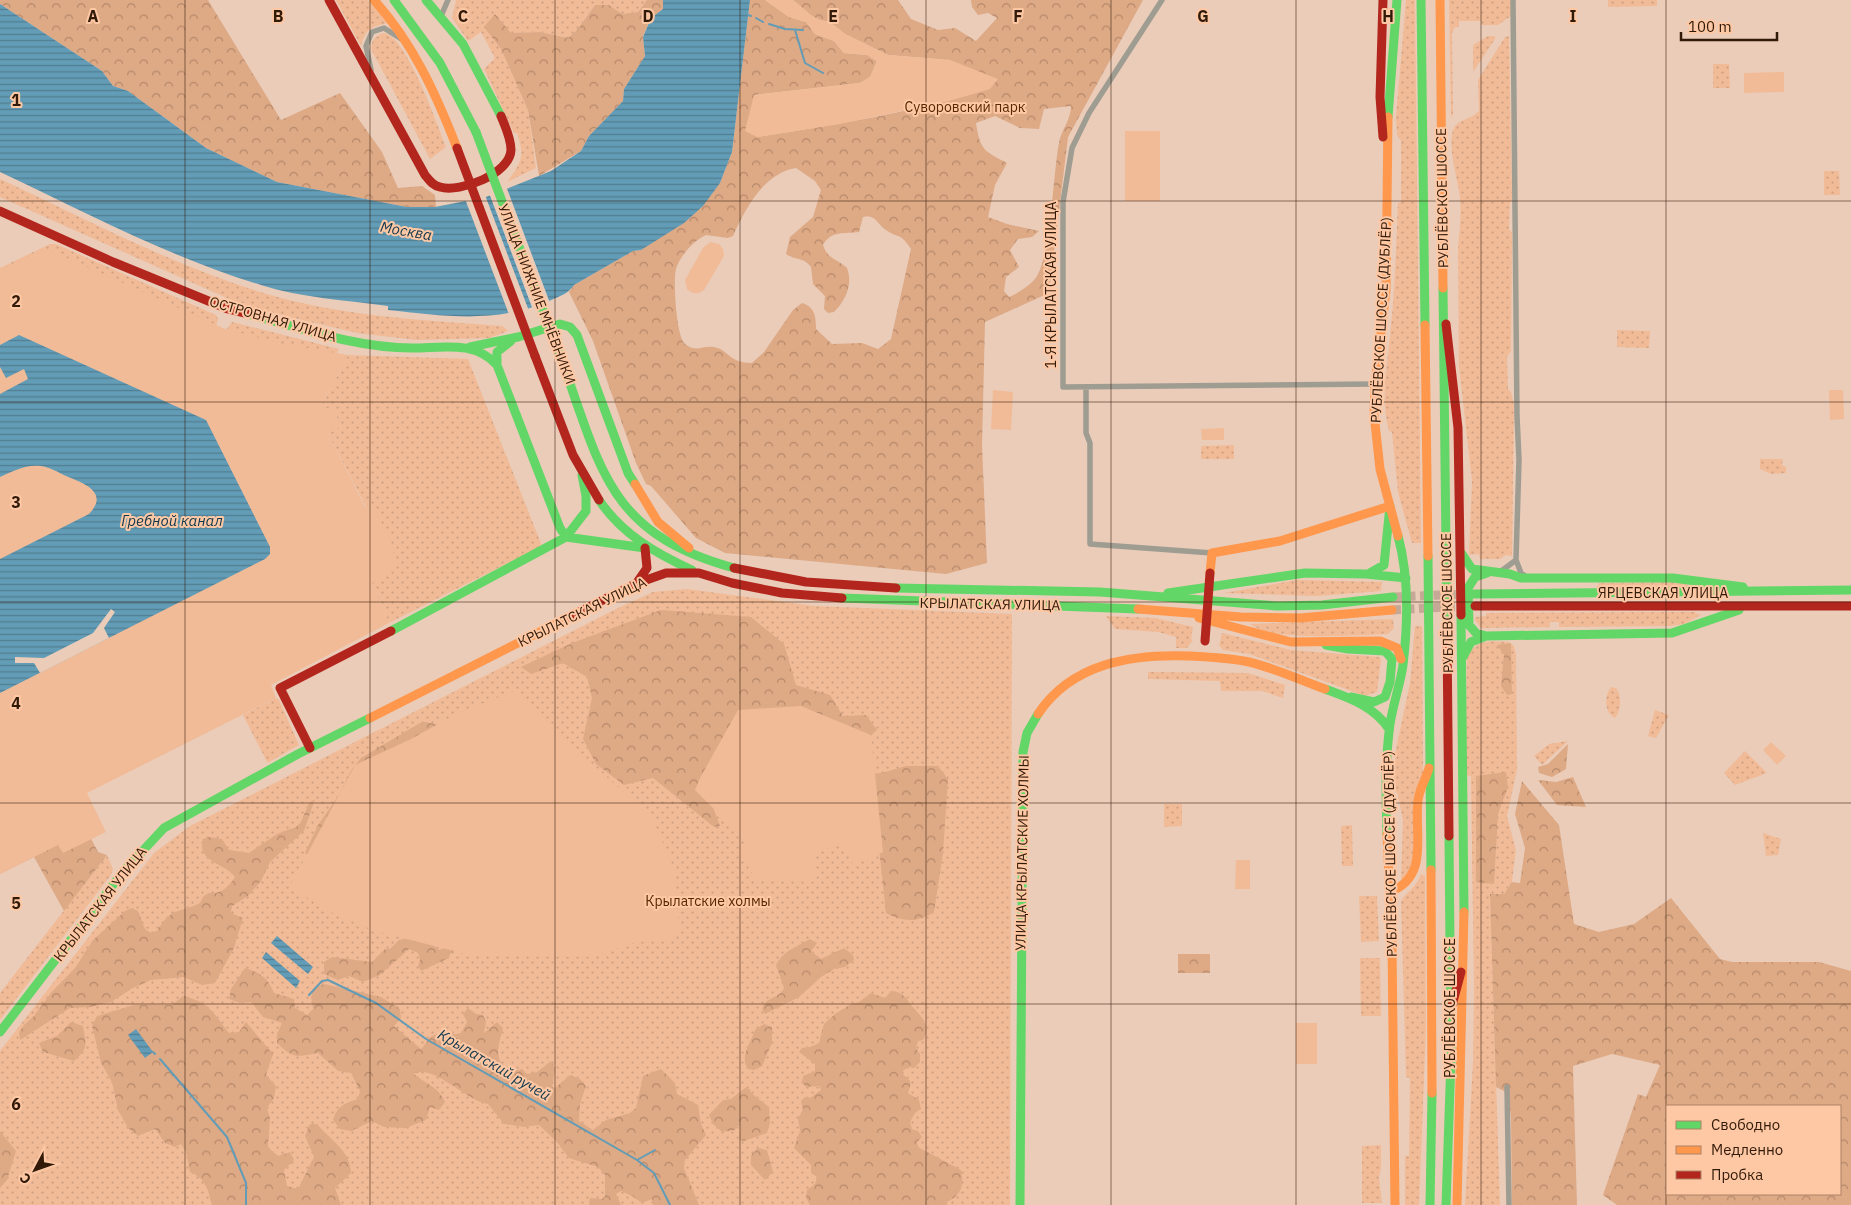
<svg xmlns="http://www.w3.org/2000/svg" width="1851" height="1205" viewBox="0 0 1851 1205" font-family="'IBM Plex Sans',sans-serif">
	<defs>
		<pattern id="green-dots" width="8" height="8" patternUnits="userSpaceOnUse" patternTransform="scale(1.25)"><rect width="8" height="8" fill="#f1bb97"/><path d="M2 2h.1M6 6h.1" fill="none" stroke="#cfa081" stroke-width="1.8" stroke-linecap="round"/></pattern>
		<pattern id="forest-crowns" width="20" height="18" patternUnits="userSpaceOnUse" patternTransform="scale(1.25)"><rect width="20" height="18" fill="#dea985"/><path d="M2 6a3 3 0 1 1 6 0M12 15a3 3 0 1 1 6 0" fill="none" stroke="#b5896b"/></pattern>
		<pattern id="water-rules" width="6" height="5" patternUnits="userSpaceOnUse" patternTransform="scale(1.25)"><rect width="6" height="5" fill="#629cb6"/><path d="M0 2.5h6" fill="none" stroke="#517e92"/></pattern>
	</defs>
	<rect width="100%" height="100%" fill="#eaccb9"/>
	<path fill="url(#green-dots)" d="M336 0H368L389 23C373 26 365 29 361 46Z
		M456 0H647L638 12 622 14 609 5H595L578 29 568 38 540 32 511 33 484 26 501 49 528 110 536 168 507 182C522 162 525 156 517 133H514L484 69 495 58 481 32 468 41 452 18Z
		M1406 0H1415L1421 543H1412L1398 492 1392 432 1389 431C1380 396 1387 371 1390 336 1395 292 1396 247 1398 203L1401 202V141L1397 135 1396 117Z
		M1449 0H1511V16L1498 25H1481V21H1459V27H1455L1452 33 1453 114 1451 118Z
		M1608 0H1657V6L1608 7Z
		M385 33C408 40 437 124 446 147L430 159 372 51C370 41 375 35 385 33Z
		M1488 36H1495V39L1473 72V45Z
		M1509 36 1512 200 1510 203 1509 229 1512 233 1511 351 1507 357 1508 389 1511 392 1514 405 1512 556 1506 555 1500 559H1480L1479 554 1469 555 1472 481 1459 366 1458 246C1460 228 1462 209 1459 191 1457 177 1445 137 1456 125 1462 119 1473 118 1479 111L1478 80 1505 37Z
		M1713 64H1729L1730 88H1713Z
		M1824 171H1839L1840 195H1824Z
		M0 179C84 218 168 263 257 291 336 316 420 320 503 326L508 331 489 338 417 340 357 333 247 307 0 197Z
		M50 244H56L216 315 218 319 210 354 0 292V268Z
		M232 322 339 349 319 387 227 329Z
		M1617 330 1650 331 1649 348 1617 347Z
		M348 355 468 359 542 546 389 623 372 583 371 504 366 507 328 434 342 425 321 406Z
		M1234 445V459H1201V446Z
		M1760 459H1783L1782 465 1786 467V473L1771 474 1760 469Z
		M1297 580 1382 582 1381 591 1316 596 1224 593Z
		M1671 582 1686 583 1691 587 1597 588 1599 583Z
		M687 589 815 606 1012 614 1010 1205H0V1051L154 853 190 826 620 607 653 592Z
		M1694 612 1701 615 1684 624 1671 626 1559 627V622H1550V627L1481 628 1475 620V617L1486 616V613Z
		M1106 616 1155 618 1193 627 1191 639 1193 640 1187 648H1176V637L1158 632 1115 629Z
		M1393 619 1394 628 1388 634C1357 635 1274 642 1250 624Z
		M1415 626H1422L1423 773C1419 783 1414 792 1414 803 1412 827 1419 861 1403 881L1401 879 1403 821 1398 795 1394 788V775L1396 749 1410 683Z
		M1222 633 1291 650 1379 657 1381 659 1377 692 1365 696 1249 654 1223 650 1219 645Z
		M1509 642 1514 646 1516 655 1517 770 1507 816 1516 850 1512 882 1504 894 1490 895 1500 1205H1465L1473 1063 1474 991 1471 776 1465 775 1467 656C1479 638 1490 642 1509 642Z
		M1148 672 1248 673 1285 685 1283 698 1262 691H1221L1220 681 1148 679Z
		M1611 687 1616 688C1622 694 1621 712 1615 718 1604 712 1604 696 1611 687Z
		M276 698 279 700 299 745 269 762H267L243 715Z
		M1655 710 1669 715 1656 738 1648 736Z
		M1568 741 1542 765 1534 756 1549 744Z
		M1745 751 1767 773 1735 785 1724 773Z
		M1164 804H1182V826L1164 827Z
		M1352 825 1353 866H1342L1341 826Z
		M1763 833 1781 839 1778 855 1766 856Z
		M107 855 113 869 111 875 0 1020V993Z
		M1421 874 1425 876 1426 1028 1419 1205H1405V1156H1409L1410 1078 1406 1077 1401 902C1405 892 1415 890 1421 874Z
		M1359 896H1377L1379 941 1361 942Z
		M1360 958H1380L1381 1016H1361Z
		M1381 1145V1168L1379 1178 1382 1203H1362V1146Z"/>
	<path fill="url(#forest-crowns)" fill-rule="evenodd" d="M0 0H208L281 120 340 93 382 152 398 188 422 186 435 195 436 207H407L277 182 206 148 128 91 113 86 102 71 0 4Z
		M647 0H663V9L651 18 643 36 645 56 624 89 623 101 589 136 581 151 539 176 528 110 501 49 484 27 495 14 511 33 540 32 568 38 578 29 595 5H609L622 14 638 12Z
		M750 0H765L789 17 806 22 815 34 834 41 844 53 867 55 877 61 870 77 860 83 754 95 757 137C835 125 913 112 989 89L950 60 888 55 845 34 830 22 820 20 812 16 793 0H898L911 19 938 30 955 28 976 41 997 18 988 13 978 15 972 7 971 0H1143L1068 137 1049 293 985 322 982 445 987 563 946 574 725 553 696 538 651 486 646 484 636 463 593 341 569 292 574 285 633 251 641 250 720 183 732 152ZM1071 106C1071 120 1061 130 1059 143 1053 172 1051 259 1035 279 1028 287 1018 293 1009 297L1004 291 1006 277 1019 267 1010 250 1018 239 1032 237 1039 231 1007 224 988 217 995 185 1007 163C984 151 980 150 976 123L995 116 1020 128 1039 129 1044 109ZM796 168 815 181 821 190 813 217 790 237 786 254C796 261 802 256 811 267L813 284 825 296 824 309 828 313 834 312C846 300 853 284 847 268 838 259 827 259 823 245 831 230 845 234 859 232L863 217C875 213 877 224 886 230 899 239 900 232 911 249L891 339 878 349 862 343 832 344 816 329C816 317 815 307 802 303L793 310 764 352 752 363C729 363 729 350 714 347 703 345 696 353 685 344 676 336 673 280 676 269 680 256 693 241 706 235L728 238 733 236C745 209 764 173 796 168Z
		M661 610 751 617 784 644 796 685 830 695 843 716 866 715 877 730 852 753 706 788 720 826 714 827 653 778 624 785 596 764 583 739 592 698 587 677 563 663 531 674 521 667 572 643Z
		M1511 643 1512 694 1507 695 1501 686 1504 655 1497 645Z
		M500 698 309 856 305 853 318 825 339 795 352 769 361 758 420 723 426 722 447 727 480 705Z
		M1568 744 1566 769 1552 777 1539 773 1538 767 1548 764Z
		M906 766H938L948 779 943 853 934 912C918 923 902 922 886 913L871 774 882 773Z
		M1506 772 1508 787 1498 814 1494 884 1476 882V776Z
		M1573 777 1586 807 1557 805 1538 780 1556 782Z
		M1522 781 1559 825 1574 924 1599 932 1634 924 1671 898 1720 959 1732 962H1819L1851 971V1205H1617L1603 1195 1638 1094 1646 1097 1660 1065 1612 1054 1573 1066 1577 1205H1512L1511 1117 1508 1093 1496 1087 1490 894H1504L1512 882 1520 883 1525 848 1515 814ZM1667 1106H1840V1194H1667Z
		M315 799 304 831 270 862 261 881 248 896 232 906 231 913 243 918 234 948 215 983 202 985 184 977 151 980 133 988 111 1002 90 1007 70 1008 20 1040 19 1032 24 1025 34 1016 50 994 75 968 93 940 125 911 132 908 138 911 145 929 151 933 157 931C172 906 179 914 200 903L203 897 208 893C220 895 229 887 235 877 225 863 196 862 203 839L209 837 222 839 229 850 249 853 277 834 296 827 301 822 309 803Z
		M72 802 98 852 107 855 64 911 34 857 0 874Z
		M406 938 431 944 440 950 453 943 456 949 450 954 449 958 421 971 418 966 420 960 418 953 409 949 380 975 363 982 349 976 338 980 324 974V962L332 957 372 962 385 949H390L399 940Z
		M810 939 817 943 811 951 821 959 844 948 853 955 854 960 845 967 834 969 821 977 799 997 765 1014 762 1009C766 996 779 999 784 988L776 965C784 950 797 947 810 939Z
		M1178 954H1210V973H1178Z
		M245 968C261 973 268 978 274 993L294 999 295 1008 307 1015 313 1009 311 997 315 987 324 984 381 997 400 1009 401 1018 394 1026 421 1049C425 1045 428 1039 432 1036 438 1032 453 1036 461 1033L467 1022 463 1014 468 1008 476 1014 483 1015 486 1022 484 1033 497 1022 503 1028C499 1046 491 1060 512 1072L522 1069 527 1074 537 1072 551 1061 555 1069 552 1087 555 1088 570 1075 580 1079 586 1086 580 1104 579 1121 593 1130 606 1120 630 1113 636 1108 643 1076 661 1069 675 1083 677 1094 698 1105 701 1124 706 1135 685 1160 684 1168 699 1205H653L652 1199 642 1203 632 1196 621 1191 616 1194 621 1205H589L590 1198 602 1199 605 1196V1175L598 1167 569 1158 556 1141 539 1125 524 1127 504 1124 488 1104C467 1102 433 1063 414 1074 426 1084 439 1087 445 1102L439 1110 430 1107 426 1120 406 1128 384 1127 372 1121 351 1131 340 1129 333 1120C337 1106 345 1103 358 1099L360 1091 351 1073 338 1071 318 1053C297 1057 293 1059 277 1043V1034L282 1023 263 1017 251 1002 240 1003 229 999 231 989Z
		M891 991C903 992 905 997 912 1006 922 1018 932 1025 923 1040L918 1041 916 1048 920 1054V1062L914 1068 908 1067 902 1072C908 1083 914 1076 908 1093L919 1100 921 1109 915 1113 910 1122 912 1129 918 1131 922 1137 917 1142 918 1147 961 1170C964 1185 962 1195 947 1202V1205H810L806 1198 807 1190 815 1184 817 1177 811 1173V1165L794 1148 800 1131 798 1118 803 1110 801 1101 805 1097 810 1098 821 1090 819 1086 806 1087 802 1082 803 1076 815 1071V1064L799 1052 802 1048 810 1047 819 1043 824 1024 835 1014 851 1004 859 1002 871 993 885 998Z
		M183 996C210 1002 213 1013 229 1033L239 1032 246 1022 273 1054 266 1075 276 1086 274 1098 267 1108 270 1118 268 1147 278 1156 290 1152 294 1160 284 1170 287 1186 298 1189 314 1157 305 1136 310 1124H317C330 1140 351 1151 351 1173L335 1188 341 1205H212C208 1189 206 1179 190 1172L186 1152 181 1144 175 1147 165 1143 155 1129 138 1136 128 1128 118 1110 112 1082 101 1063 92 1026 97 1016 134 1005H172Z
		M71 1022 83 1026C86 1045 89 1048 74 1061L43 1052 39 1043 57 1036Z
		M764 1024 772 1027V1043L762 1066 754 1070 748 1069C739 1057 751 1042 755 1030Z
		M745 1088 750 1089 751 1093 769 1107 770 1123 767 1133 744 1141 739 1140 740 1126H737L735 1130 722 1132 713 1124 709 1115 723 1100 731 1099Z
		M0 1131 16 1151 7 1180 0 1188Z
		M758 1148 767 1150 773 1172 765 1180 751 1165V1155Z"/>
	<path fill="#f1bb97" d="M765 0H793L812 16 820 20 830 22 845 34 888 55 950 60 998 79 990 89 949 101 840 124 757 137 745 131 754 95 860 83 870 77 877 61 867 55 844 53 834 41 815 34 806 22 789 17Z
		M1784 72V92L1744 93V73Z
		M1125 131H1160V201H1125Z
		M710 242 719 244 723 249 724 256 704 290C698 295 692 294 687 289L685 280 703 248Z
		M45 248 223 328 278 343 348 355 321 406 333 410 342 425 328 434 365 507 372 504 393 546 394 571 372 583 389 623 271 685 276 698 87 793 106 832 63 853 58 845 0 874V270Z
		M993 390 1013 392 1011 430 991 429Z
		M1829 390H1843L1844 419 1830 420Z
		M1224 428V440H1202L1201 429Z
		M517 690 557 732 652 818 675 871 679 931 672 941 636 942 592 957 474 956 375 931 326 910 290 886 355 765 411 739 458 713Z
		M801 706 871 735 883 852 853 865 844 844 815 852 817 882 757 881 739 852 748 843 695 790 700 778 738 710Z
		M1771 742 1786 756 1777 765 1763 750Z
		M1236 860H1250V889H1235Z
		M1296 1023H1317V1064H1296Z"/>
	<path fill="url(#water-rules)" d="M663 0H750L732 152 720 183 703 206 684 223 641 250 633 251 574 285C568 294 560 296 549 301 496 324 444 316 388 310V306C346 300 302 298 261 285 171 258 85 212 0 172V4L102 71 113 86 128 91 206 148 277 182 407 207H435L486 197 551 171 581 151 589 136 623 101 624 89 645 56 643 37 651 18 663 9Z
		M19 335 206 420 270 547V554L265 559 0 693V559L89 514C110 492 83 483 66 476 58 472 49 467 41 466 26 464 13 471 0 477V394L28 379 24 369 6 378 0 367V345Z
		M277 936 313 967 308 974 271 943Z
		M266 952 300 981 296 988 262 958Z
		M136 1029 153 1052 145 1058 128 1035Z"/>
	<path fill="#eaccb9" d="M506 186 550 303 533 310 489 193Z
		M485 195 529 311 510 317 465 199Z
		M111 609 115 612 104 628 109 638 40 673 34 663H15V657L44 658 93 633Z"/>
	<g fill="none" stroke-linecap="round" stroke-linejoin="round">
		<path stroke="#629cb6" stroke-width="2" d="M748 15 751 16
			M756 18 763 22
			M769 24 785 29 803 30
			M795 30 805 63 823 73
			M309 995 322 981 328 980 376 1003 426 1039 637 1160 655 1150
			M153 1052 155 1054
			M160 1059 227 1137 246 1183V1205
			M637 1160 654 1173 670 1205"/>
		<path stroke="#c5a896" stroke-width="9" stroke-dasharray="9 4.5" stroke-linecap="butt" d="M1393 597 1466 594
			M1392 610 1467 606"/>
		<path stroke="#9f9c92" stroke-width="5.5" d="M1162 0 1089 113 1072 148 1063 202V387L1375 384
			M1513 0 1517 416 1519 460 1516 560 1521 573 1528 578
			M441 16 448 0
			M371 70 366 46 372 32 384 28 403 40
			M1086 387V433L1090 443V544L1212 553
			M1500 572 1516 560
			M1507 1087 1509 1205"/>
		<path stroke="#63d668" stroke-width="9" d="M394 0 440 63 476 132
			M426 0 463 44 501 116
			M1421 0 1425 325
			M1388 117 1397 0
			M1443 288 1447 634
			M248 314C301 328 356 348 412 348 443 348 474 340 497 365
			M511 341 497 352V365L560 528 566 537 645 548
			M470 347 518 337 560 324 570 327 577 335 628 473 635 484
			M566 372C603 479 615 535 734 568
			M599 500C622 534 655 553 692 570
			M1462 554 1472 569 1510 574 1521 578H1673L1743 587
			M1428 556 1431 870
			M1370 573 1384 565 1390 506
			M896 588 1100 592 1277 606 1322 605 1393 597
			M1168 593 1305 573 1366 574 1406 578
			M1474 594 1851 590
			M842 598 1138 609
			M1461 615 1464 912
			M391 631 566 537 586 511V496L582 475
			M1486 636 1476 633 1469 625 1468 588 1475 577 1487 573
			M1326 645 1348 649 1385 651 1392 659 1390 682 1385 697 1374 702 1351 697
			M1463 657 1471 642 1486 636 1672 633 1739 610
			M1325 689C1349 698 1374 706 1389 729
			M1387 834C1386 800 1385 766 1389 732 1391 709 1400 687 1403 665 1408 623 1409 576 1398 536
			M0 1032 122 873 164 828 298 754 370 718
			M1020 1205 1023 752 1027 733 1038 714
			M1430 1205 1432 1093
			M1446 1205 1451 1059 1449 836"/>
		<path stroke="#ff974d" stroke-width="9" d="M374 0C413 43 436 94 457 148
			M1440 0 1443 288
			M1388 117 1386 290 1375 384 1374 414 1380 469 1398 536
			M1425 325 1428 556
			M635 484 658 522 689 548
			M1210 573 1212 553 1280 541 1390 506
			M1138 609 1241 617 1300 618 1392 610
			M1199 618 1291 642 1380 641 1397 648 1401 659
			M1038 714C1072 663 1131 654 1189 656 1209 657 1230 658 1249 662 1275 668 1300 680 1325 689
			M370 718 569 617
			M1387 834 1392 946 1395 1205
			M1431 870 1432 1093
			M1390 892C1430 876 1414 835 1418 801 1419 789 1426 779 1429 768
			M1457 1205 1464 912"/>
		<path stroke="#b3261e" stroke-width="9" d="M329 0 425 175C429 180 433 186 440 187 460 193 510 174 511 150 511 138 505 126 501 116
			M1383 0 1380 97 1383 137
			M0 211 113 262 228 309 248 314
			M1446 324 1458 428 1461 615
			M535 356 573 455 599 500
			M734 568 806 582 896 588
			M638 581 647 568 645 548
			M1475 606H1851
			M569 617 635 584 666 573H699L732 583 782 593 842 598
			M1447 634 1449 836
			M310 748 280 688 391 631
			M1452 1005 1461 972"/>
		<path stroke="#63d668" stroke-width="9" d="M476 132 566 372"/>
		<path stroke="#b3261e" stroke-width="9" d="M457 148 535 356
			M1205 641 1210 573"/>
	</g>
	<path fill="none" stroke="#321a08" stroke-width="1" stroke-opacity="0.55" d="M185 0V1205M370 0V1205M555 0V1205M740 0V1205M926 0V1205M1111 0V1205M1296 0V1205M1481 0V1205M1666 0V1205M0 201H1851M0 402H1851M0 602H1851M0 803H1851M0 1004H1851"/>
	<g text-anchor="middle" stroke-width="4" stroke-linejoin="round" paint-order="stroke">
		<g font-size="14" fill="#572800" stroke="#fec8a5">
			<text x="965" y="112">Суворовский парк</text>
			<text x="708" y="906">Крылатские холмы</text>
		</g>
		<g font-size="14" fill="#321a08" stroke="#fec8a5">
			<text transform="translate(1442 198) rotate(-91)" y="5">РУБЛЁВСКОЕ ШОССЕ</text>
			<text transform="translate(1051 285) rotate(-90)" y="5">1-Я КРЫЛАТСКАЯ УЛИЦА</text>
			<text transform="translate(537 294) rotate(69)" y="5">УЛИЦА НИЖНИЕ МНЁВНИКИ</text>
			<text transform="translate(273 319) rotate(16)" y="5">ОСТРОВНАЯ УЛИЦА</text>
			<text transform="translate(1381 320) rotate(-87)" y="5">РУБЛЁВСКОЕ ШОССЕ (ДУБЛЁР)</text>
			<text x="1663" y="598">ЯРЦЕВСКАЯ УЛИЦА</text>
			<text transform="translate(1447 603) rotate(-91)" y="5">РУБЛЁВСКОЕ ШОССЕ</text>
			<text transform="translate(990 604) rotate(1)" y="5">КРЫЛАТСКАЯ УЛИЦА</text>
			<text transform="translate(582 612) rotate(-26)" y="5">КРЫЛАТСКАЯ УЛИЦА</text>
			<text transform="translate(1022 853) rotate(-89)" y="5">УЛИЦА КРЫЛАТСКИЕ ХОЛМЫ</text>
			<text transform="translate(1390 854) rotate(-91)" y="5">РУБЛЁВСКОЕ ШОССЕ (ДУБЛЁР)</text>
			<text transform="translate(100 904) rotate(-52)" y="5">КРЫЛАТСКАЯ УЛИЦА</text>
			<text transform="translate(1450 1008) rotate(-90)" y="5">РУБЛЁВСКОЕ ШОССЕ</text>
		</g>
		<g font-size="15" font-style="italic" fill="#10384c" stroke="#fec8a5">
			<text transform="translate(406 231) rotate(10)" y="5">Москва</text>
			<text x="172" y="526">Гребной канал</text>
			<text transform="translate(494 1065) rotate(30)" y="5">Крылатский ручей</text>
		</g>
	</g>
	<g font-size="16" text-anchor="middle" font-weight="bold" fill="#321a08" stroke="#fec8a5" stroke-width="4" stroke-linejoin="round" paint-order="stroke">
		<text x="93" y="22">A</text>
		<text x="278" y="22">B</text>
		<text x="463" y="22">C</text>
		<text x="648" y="22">D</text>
		<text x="833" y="22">E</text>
		<text x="1018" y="22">F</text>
		<text x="1203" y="22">G</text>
		<text x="1388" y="22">H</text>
		<text x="1573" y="22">I</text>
		<text x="16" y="106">1</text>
		<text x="16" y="307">2</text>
		<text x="16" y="508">3</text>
		<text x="16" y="709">4</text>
		<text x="16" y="909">5</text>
		<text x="16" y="1110">6</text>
	</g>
	<rect x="1666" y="1105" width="175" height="90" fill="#fec8a5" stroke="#ac8266"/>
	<rect x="1676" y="1121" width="25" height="8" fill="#63d668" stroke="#ac8266"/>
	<text x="1711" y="1130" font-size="15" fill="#321a08">Свободно</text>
	<rect x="1676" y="1146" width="25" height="8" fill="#ff974d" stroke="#ac8266"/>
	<text x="1711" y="1155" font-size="15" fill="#321a08">Медленно</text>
	<rect x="1676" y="1171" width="25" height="8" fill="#b3261e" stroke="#ac8266"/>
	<text x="1711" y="1180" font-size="15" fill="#321a08">Пробка</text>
	<g transform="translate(35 1170) rotate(229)" stroke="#fec8a5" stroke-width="4" paint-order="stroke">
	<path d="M0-4L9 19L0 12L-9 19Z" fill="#321a08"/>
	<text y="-8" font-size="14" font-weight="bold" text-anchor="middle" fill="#321a08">С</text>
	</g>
	<path d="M1681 32v8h96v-8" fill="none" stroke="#321a08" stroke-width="2.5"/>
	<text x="1688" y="32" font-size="15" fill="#321a08" stroke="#fec8a5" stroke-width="4" paint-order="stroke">100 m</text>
</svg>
